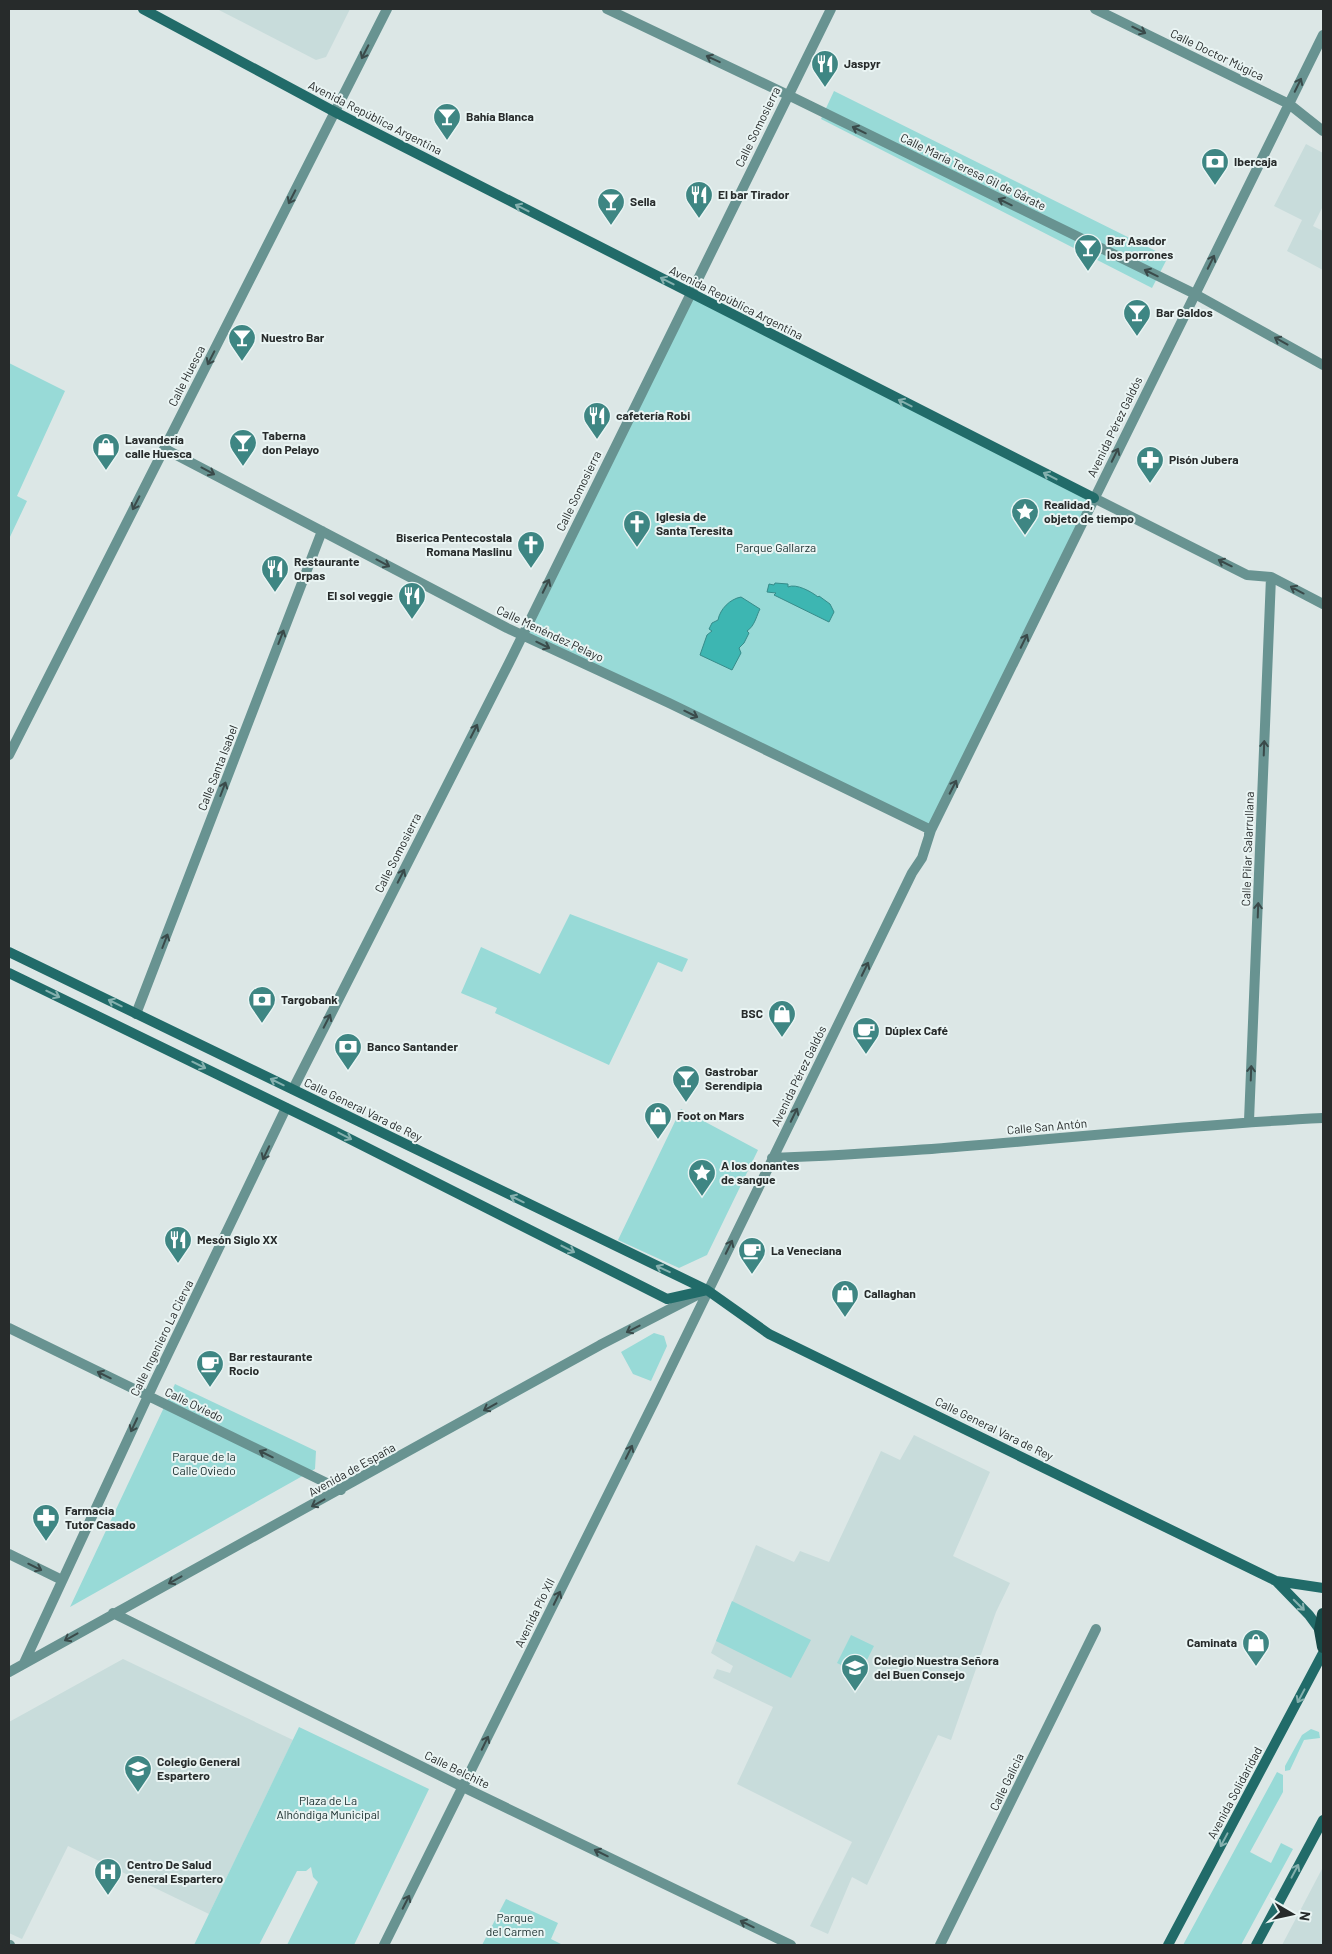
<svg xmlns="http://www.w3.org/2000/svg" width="1332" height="1954" viewBox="0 0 1332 1954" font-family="Barlow,sans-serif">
	<rect width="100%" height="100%" fill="#dce7e6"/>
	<path fill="#c8dcdb" d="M217 9H216H350L326 57 316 60Z
		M1306 144 1323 153V206L1313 226 1323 231V270L1287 251 1302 220 1274 206Z
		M914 1435 990 1472 953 1556 1010 1583 996 1612 951 1740 938 1735 867 1885 852 1877 828 1934 810 1926 852 1842 737 1784 773 1707 713 1678 717 1669 730 1673 733 1666 711 1653 756 1545 794 1562 800 1551 829 1562 881 1451 900 1460Z
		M123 1659 293 1740 209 1914 68 1846 22 1939 9 1933V1722Z
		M1323 1867V1945H1282Z"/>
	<path fill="#98dad7" d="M834 91 1168 257 1152 288 821 119Z
		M689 293 1094 498 931 830 522 635Z
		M9 363 65 391 17 496 27 501 9 539Z
		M570 914 688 959 682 972 658 962 609 1065 495 1013 497 1008 461 993 481 947 540 974Z
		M681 1109 758 1150 707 1255 679 1268 618 1240Z
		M654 1333 664 1336 667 1346 651 1381 633 1374 621 1352Z
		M175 1384 316 1451 315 1469 70 1607Z
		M732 1601 811 1640 791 1678 716 1641Z
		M851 1635 874 1646 860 1674 837 1663Z
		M299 1727 429 1789 354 1945H287L318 1882 313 1877 311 1867 306 1871H297L259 1945H194Z
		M1311 1729 1319 1732 1320 1738 1304 1740 1290 1770 1285 1771V1766L1302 1735Z
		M1277 1772 1283 1775V1792L1250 1852 1271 1863 1281 1843 1293 1849 1241 1945H1183Z
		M506 1899 558 1923 551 1939 563 1945H482Z"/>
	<path fill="#3db6b2" stroke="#368c8a" d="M775 583 788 584V587C796 583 812 592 818 597L819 596 830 604 834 612 829 622 774 595 776 593 767 592 769 584 774 585Z
		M741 597 760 609C757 614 755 626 747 631L749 633 744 643 739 648 741 653 732 670 700 655 707 635 712 631 709 629 712 623 718 620C720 609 730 599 741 597Z"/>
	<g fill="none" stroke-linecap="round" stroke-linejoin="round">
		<path stroke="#689391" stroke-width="10" d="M607 9 788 95 1195 294 1323 365
			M1095 9 1289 104 1323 131
			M165 449 507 628 669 703 931 830
			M1094 498 1247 575 1271 577 1323 604
			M9 755 387 9
			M929 834 1323 35
			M136 1014 322 531
			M293 1089 509 663 831 9
			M1249 1121 1271 577
			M772 1158C957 1152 1139 1127 1323 1118
			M9 1328 341 1490
			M9 1554 62 1580
			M113 1613 463 1787 791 1945
			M24 1663 154 1383 286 1108
			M9 1672 600 1345 703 1292
			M9 1945H10
			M384 1945 655 1400 912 873 922 858 931 830
			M940 1945 1096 1629"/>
		<path stroke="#216b69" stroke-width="10" d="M143 9 335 112 1094 498
			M9 952 707 1290 769 1334 1276 1581 1323 1588
			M9 973 334 1131 667 1299 707 1290
			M1276 1581 1309 1615 1320 1630
			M1168 1945 1323 1653
			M1256 1945 1323 1820"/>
		<path stroke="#174a48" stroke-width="12" d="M1323 1614 1320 1630 1323 1647"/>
	</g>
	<defs><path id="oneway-shaft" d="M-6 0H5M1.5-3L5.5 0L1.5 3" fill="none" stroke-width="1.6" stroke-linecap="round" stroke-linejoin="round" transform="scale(1.25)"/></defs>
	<g stroke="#3a4a4a">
		<use href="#oneway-shaft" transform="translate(1139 30) rotate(26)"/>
		<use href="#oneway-shaft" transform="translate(365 52) rotate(117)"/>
		<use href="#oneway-shaft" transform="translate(713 59) rotate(-155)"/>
		<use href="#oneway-shaft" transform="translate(1298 85) rotate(-64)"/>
		<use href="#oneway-shaft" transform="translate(859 130) rotate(-154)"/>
		<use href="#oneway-shaft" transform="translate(292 197) rotate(117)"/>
		<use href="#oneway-shaft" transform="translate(1005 202) rotate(-154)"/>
		<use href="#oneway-shaft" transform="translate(1211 262) rotate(-64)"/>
		<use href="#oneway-shaft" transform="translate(1151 273) rotate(-154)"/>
		<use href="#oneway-shaft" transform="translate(1281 341) rotate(-151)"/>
		<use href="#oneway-shaft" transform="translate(211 358) rotate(117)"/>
		<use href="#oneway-shaft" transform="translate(1115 455) rotate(-64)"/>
		<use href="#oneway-shaft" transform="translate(208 471) rotate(28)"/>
		<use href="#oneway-shaft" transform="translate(136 503) rotate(117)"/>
		<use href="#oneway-shaft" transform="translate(383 563) rotate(28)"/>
		<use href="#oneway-shaft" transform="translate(1225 563) rotate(-154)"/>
		<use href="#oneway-shaft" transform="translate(546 586) rotate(-64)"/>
		<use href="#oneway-shaft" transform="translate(1297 590) rotate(-152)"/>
		<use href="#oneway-shaft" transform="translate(281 637) rotate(-69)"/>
		<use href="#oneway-shaft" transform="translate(1024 641) rotate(-64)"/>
		<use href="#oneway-shaft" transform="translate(543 645) rotate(26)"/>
		<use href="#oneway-shaft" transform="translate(691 714) rotate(26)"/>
		<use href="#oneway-shaft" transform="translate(474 731) rotate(-63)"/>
		<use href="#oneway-shaft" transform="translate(1264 748) rotate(-88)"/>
		<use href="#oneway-shaft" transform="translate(953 787) rotate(-63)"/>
		<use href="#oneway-shaft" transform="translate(223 789) rotate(-69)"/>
		<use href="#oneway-shaft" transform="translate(401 876) rotate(-63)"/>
		<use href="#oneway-shaft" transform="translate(1258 910) rotate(-88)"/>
		<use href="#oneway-shaft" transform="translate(165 941) rotate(-69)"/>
		<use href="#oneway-shaft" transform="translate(865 969) rotate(-64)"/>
		<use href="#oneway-shaft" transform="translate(327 1021) rotate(-63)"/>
		<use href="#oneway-shaft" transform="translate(1251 1073) rotate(-88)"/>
		<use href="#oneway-shaft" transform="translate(794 1115) rotate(-64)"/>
		<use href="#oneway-shaft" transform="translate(266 1153) rotate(115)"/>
		<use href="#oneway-shaft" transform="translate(729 1247) rotate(-64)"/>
		<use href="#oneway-shaft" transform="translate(633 1329) rotate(153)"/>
		<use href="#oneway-shaft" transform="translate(104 1375) rotate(-154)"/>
		<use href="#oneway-shaft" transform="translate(490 1407) rotate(151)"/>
		<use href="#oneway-shaft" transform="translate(134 1425) rotate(115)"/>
		<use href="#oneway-shaft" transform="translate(629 1452) rotate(-64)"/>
		<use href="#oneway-shaft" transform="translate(266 1454) rotate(-154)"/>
		<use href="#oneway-shaft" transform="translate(318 1503) rotate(151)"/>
		<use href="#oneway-shaft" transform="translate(35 1567) rotate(26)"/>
		<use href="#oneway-shaft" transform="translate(175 1580) rotate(151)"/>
		<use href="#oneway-shaft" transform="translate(557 1598) rotate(-64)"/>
		<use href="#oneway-shaft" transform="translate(71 1637) rotate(151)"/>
		<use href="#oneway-shaft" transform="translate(485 1743) rotate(-64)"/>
		<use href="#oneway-shaft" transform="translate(601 1853) rotate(-154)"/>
		<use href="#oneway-shaft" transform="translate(406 1902) rotate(-63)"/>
		<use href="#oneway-shaft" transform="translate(747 1924) rotate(-154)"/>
	</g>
	<g stroke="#85b0ae">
		<use href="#oneway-shaft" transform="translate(522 208) rotate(-153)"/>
		<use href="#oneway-shaft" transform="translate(667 281) rotate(-153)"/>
		<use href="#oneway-shaft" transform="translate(905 403) rotate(-153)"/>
		<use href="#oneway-shaft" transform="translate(1050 476) rotate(-153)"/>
		<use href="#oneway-shaft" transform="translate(53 994) rotate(26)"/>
		<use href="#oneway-shaft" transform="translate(115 1003) rotate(-154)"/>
		<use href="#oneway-shaft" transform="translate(199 1065) rotate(26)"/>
		<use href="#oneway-shaft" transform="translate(277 1082) rotate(-154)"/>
		<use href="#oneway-shaft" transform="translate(345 1136) rotate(27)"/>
		<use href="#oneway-shaft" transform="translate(517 1199) rotate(-154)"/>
		<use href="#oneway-shaft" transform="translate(568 1249) rotate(27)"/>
		<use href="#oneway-shaft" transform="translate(663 1269) rotate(-155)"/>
		<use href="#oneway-shaft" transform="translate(1299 1605) rotate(45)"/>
		<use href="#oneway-shaft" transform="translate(1301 1696) rotate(118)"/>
		<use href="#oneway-shaft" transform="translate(1224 1840) rotate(118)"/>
		<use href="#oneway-shaft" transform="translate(1295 1871) rotate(-62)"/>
	</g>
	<defs>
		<symbol id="restaurant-pin" viewBox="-11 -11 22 30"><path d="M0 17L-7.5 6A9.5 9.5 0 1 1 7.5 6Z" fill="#3e8683" stroke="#e9f4f3"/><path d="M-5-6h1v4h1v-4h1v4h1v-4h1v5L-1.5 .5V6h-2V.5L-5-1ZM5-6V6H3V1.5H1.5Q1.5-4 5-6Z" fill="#fff"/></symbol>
		<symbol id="bar-pin" viewBox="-11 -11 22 30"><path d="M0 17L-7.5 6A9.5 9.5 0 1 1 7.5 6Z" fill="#3e8683" stroke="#e9f4f3"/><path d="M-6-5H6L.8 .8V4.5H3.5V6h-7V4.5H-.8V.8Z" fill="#fff"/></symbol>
		<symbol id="bank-pin" viewBox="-11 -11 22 30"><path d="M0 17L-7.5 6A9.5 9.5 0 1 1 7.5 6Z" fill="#3e8683" stroke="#e9f4f3"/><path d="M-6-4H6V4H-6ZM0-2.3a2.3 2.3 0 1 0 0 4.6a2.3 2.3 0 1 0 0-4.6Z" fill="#fff"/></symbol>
		<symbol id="shop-pin" viewBox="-11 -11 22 30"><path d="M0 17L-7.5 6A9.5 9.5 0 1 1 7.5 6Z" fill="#3e8683" stroke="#e9f4f3"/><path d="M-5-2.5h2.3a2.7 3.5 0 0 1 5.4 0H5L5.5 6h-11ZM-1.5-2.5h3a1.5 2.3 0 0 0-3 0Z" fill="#fff"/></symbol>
		<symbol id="pharmacy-pin" viewBox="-11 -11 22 30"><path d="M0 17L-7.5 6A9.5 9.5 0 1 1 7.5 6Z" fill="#3e8683" stroke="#e9f4f3"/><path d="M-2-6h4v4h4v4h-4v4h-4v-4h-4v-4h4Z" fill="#fff"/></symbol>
		<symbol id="sight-pin" viewBox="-11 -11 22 30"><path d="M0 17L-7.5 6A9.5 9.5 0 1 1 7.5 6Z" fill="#3e8683" stroke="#e9f4f3"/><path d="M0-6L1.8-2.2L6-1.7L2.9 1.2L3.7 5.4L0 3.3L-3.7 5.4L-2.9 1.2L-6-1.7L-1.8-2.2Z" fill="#fff"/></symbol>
		<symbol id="church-pin" viewBox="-11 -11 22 30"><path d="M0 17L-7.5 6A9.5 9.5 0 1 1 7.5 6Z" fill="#3e8683" stroke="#e9f4f3"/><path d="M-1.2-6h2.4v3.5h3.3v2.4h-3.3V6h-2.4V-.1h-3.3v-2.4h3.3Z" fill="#fff"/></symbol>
		<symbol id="cafe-pin" viewBox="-11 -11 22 30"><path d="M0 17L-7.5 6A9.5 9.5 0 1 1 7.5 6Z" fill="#3e8683" stroke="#e9f4f3"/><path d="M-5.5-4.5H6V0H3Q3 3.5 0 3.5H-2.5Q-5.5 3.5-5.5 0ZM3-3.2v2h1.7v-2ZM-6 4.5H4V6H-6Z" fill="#fff"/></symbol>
		<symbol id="school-pin" viewBox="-11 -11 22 30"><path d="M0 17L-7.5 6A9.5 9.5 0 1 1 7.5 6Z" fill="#3e8683" stroke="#e9f4f3"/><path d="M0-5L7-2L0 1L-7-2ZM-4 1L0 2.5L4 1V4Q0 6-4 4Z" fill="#fff"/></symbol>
		<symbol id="hospital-pin" viewBox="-11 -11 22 30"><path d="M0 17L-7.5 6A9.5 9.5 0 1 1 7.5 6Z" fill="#3e8683" stroke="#e9f4f3"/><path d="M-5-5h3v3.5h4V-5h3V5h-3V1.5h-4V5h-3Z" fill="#fff"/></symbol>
	</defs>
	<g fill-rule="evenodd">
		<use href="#restaurant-pin" x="809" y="48" width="32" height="43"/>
		<use href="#bar-pin" x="431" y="101" width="32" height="43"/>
		<use href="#bank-pin" x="1199" y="146" width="32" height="43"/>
		<use href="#restaurant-pin" x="683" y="179" width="32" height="43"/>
		<use href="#bar-pin" x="595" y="186" width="32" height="43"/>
		<use href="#bar-pin" x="1072" y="232" width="32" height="43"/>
		<use href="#bar-pin" x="1121" y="297" width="32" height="43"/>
		<use href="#bar-pin" x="226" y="322" width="32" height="43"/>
		<use href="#restaurant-pin" x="581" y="400" width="32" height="43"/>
		<use href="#bar-pin" x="227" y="427" width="32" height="43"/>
		<use href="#shop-pin" x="90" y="431" width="32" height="43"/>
		<use href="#pharmacy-pin" x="1134" y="444" width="32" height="43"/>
		<use href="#sight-pin" x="1009" y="496" width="32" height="43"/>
		<use href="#church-pin" x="621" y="508" width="32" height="43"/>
		<use href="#church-pin" x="515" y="529" width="32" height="43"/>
		<use href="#restaurant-pin" x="259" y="553" width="32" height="43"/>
		<use href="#restaurant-pin" x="396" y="580" width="32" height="43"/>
		<use href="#bank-pin" x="246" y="984" width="32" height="43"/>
		<use href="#shop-pin" x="766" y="998" width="32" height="43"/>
		<use href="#cafe-pin" x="850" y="1015" width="32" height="43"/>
		<use href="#bank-pin" x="332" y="1031" width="32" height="43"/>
		<use href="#bar-pin" x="670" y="1063" width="32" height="43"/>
		<use href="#shop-pin" x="642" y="1100" width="32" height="43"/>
		<use href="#sight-pin" x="686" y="1157" width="32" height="43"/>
		<use href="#restaurant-pin" x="162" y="1224" width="32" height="43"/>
		<use href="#cafe-pin" x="736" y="1235" width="32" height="43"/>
		<use href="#shop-pin" x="829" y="1278" width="32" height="43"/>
		<use href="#cafe-pin" x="194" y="1348" width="32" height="43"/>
		<use href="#pharmacy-pin" x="30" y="1502" width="32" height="43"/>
		<use href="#shop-pin" x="1240" y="1627" width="32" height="43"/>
		<use href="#school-pin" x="839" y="1652" width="32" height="43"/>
		<use href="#school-pin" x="122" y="1753" width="32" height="43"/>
		<use href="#hospital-pin" x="92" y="1856" width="32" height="43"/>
	</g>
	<g text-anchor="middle" stroke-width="4" stroke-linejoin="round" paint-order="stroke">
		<g font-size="12" fill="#272b2b" stroke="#e9f4f3">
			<text transform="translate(1217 55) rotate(26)" y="4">Calle Doctor Múgica</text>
			<text transform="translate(375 118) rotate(27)" y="4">Avenida República Argentina</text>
			<text transform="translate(758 127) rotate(-64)" y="4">Calle Somosierra</text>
			<text transform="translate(973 172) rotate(26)" y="4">Calle María Teresa Gil de Gárate</text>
			<text transform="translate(736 303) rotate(27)" y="4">Avenida República Argentina</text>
			<text transform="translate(187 376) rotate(-63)" y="4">Calle Huesca</text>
			<text transform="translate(1115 427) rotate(-64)" y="4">Avenida Pérez Galdós</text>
			<text transform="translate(579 491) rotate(-64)" y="4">Calle Somosierra</text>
			<text transform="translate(550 634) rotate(25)" y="4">Calle Menéndez Pelayo</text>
			<text transform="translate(218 768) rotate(-69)" y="4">Calle Santa Isabel</text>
			<text transform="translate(1248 849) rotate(-88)" y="4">Calle Pilar Salarrullana</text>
			<text transform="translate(398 853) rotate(-63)" y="4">Calle Somosierra</text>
			<text transform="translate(799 1076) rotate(-64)" y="4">Avenida Pérez Galdós</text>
			<text transform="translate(363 1110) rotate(26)" y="4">Calle General Vara de Rey</text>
			<text transform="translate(1047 1127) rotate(-5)" y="4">Calle San Antón</text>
			<text transform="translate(162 1338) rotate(-64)" y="4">Calle Ingeniero La Cierva</text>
			<text transform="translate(194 1405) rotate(26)" y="4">Calle Oviedo</text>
			<text transform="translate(994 1429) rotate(26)" y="4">Calle General Vara de Rey</text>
			<text transform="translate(352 1470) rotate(-29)" y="4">Avenida de España</text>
			<text transform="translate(535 1613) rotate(-64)" y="4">Avenida Pío XII</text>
			<text transform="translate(457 1770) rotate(26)" y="4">Calle Belchite</text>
			<text transform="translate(1007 1782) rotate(-64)" y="4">Calle Galicia</text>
			<text transform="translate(1235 1793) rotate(-62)" y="4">Avenida Solidaridad</text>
		</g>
		<g font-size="12" font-weight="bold" fill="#272b2b" stroke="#e9f4f3" text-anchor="start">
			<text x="844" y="68">Jaspyr</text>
			<text x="466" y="121">Bahía Blanca</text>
			<text x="1234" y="166">Ibercaja</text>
			<text x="718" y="199">El bar Tirador</text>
			<text x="630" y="206">Sella</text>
			<text x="1107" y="245">Bar Asador<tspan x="1107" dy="14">los porrones</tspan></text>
			<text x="1156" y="317">Bar Galdos</text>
			<text x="261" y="342">Nuestro Bar</text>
			<text x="616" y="420">cafetería Robi</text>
			<text x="262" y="440">Taberna<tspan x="262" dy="14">don Pelayo</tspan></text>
			<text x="125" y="444">Lavandería<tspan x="125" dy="14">calle Huesca</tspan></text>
			<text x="1169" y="464">Pisón Jubera</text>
			<text x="1044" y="509">Realidad,<tspan x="1044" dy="14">objeto de tiempo</tspan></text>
			<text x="656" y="521">Iglesia de<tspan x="656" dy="14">Santa Teresita</tspan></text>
			<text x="512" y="542" text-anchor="end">Biserica Pentecostala<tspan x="512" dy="14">Romana Maslinu</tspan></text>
			<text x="294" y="566">Restaurante<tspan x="294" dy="14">Orpas</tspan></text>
			<text x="393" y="600" text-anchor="end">El sol veggie</text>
			<text x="281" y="1004">Targobank</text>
			<text x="763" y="1018" text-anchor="end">BSC</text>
			<text x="885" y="1035">Dúplex Café</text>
			<text x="367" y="1051">Banco Santander</text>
			<text x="705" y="1076">Gastrobar<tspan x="705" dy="14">Serendipia</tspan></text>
			<text x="677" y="1120">Foot on Mars</text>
			<text x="721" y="1170">A los donantes<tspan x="721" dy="14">de sangue</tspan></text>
			<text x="197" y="1244">Mesón Siglo XX</text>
			<text x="771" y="1255">La Veneciana</text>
			<text x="864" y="1298">Callaghan</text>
			<text x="229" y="1361">Bar restaurante<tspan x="229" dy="14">Rocio</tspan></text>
			<text x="65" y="1515">Farmacia<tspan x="65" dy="14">Tutor Casado</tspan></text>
			<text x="1237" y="1647" text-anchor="end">Caminata</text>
			<text x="874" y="1665">Colegio Nuestra Señora<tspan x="874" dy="14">del Buen Consejo</tspan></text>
			<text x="157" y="1766">Colegio General<tspan x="157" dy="14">Espartero</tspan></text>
			<text x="127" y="1869">Centro De Salud<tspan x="127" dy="14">General Espartero</tspan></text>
		</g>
		<g font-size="12" fill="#192d2d" stroke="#e9f4f3">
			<text x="776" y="552">Parque Gallarza</text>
			<text x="204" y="1461">Parque de la<tspan x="204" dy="14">Calle Oviedo</tspan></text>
			<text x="328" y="1805">Plaza de La<tspan x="328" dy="14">Alhóndiga Municipal</tspan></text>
			<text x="515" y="1922">Parque<tspan x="515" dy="14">del Carmen</tspan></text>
		</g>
	</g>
	<rect width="1332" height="1954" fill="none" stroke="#272b2b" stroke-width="20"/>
	<g transform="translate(1292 1914) rotate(99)" stroke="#e9f4f3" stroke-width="4" paint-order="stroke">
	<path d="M0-4L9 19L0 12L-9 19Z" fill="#272b2b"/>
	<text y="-8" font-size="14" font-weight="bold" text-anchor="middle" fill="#272b2b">N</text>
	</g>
</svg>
